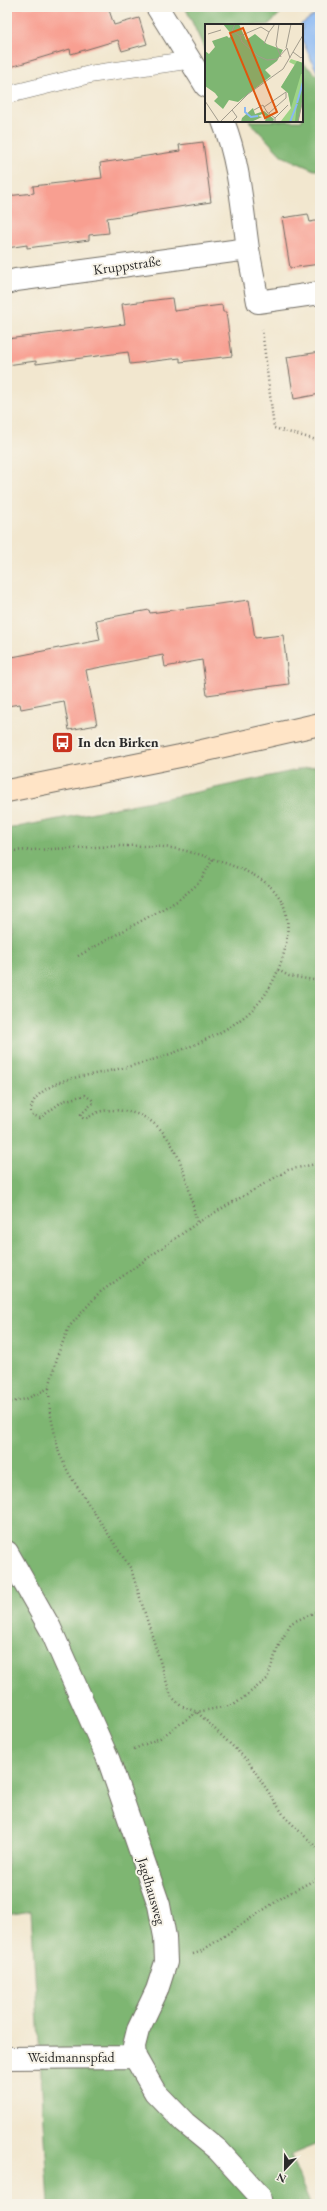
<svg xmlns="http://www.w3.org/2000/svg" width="327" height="2211" viewBox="0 0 327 2211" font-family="'EB Garamond',serif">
	<rect width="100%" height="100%" fill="#f7f3e8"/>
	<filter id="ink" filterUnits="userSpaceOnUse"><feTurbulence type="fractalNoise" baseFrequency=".025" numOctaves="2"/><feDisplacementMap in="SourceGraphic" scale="8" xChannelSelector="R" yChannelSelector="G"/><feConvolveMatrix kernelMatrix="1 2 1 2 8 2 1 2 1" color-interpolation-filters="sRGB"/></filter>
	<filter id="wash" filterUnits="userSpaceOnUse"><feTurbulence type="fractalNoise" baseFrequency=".012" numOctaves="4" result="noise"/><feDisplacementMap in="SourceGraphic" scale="16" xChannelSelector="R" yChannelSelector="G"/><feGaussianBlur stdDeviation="0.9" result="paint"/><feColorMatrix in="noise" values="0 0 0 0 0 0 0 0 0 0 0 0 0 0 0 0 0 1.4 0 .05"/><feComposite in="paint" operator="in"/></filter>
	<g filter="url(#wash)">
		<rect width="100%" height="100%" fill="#f2e7cf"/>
		<path fill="#7eb672" stroke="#54704e" d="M185 7H287L268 25H206V52Z
			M302 62 320 78V170H314L282 156 249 121H302Z
			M320 765V2143L290 2155 310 2204H49L31 1911 7 1915V829L197 792Z"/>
		<path fill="#89b8f4" stroke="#5a7290" d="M320 11V78L302 40V25H300Z"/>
		<g id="blocks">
			<path fill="#f89f91" d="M7 7H108L114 25 139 18 147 44 122 51 118 40 71 54 70 49 7 68Z
				M203 142 211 202 107 218 109 233 89 235V240L27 248V245L7 248V196L34 193 33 186 102 178 100 163 180 151 179 145Z
				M308 214 310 222 320 220V264L290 268 282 218Z
				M172 298 174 311 222 305 223 312H226L232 356 180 362V358L130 364 128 352 36 364V361L7 365V339L125 324 122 304Z
				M320 352V394L294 399 287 357Z
				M249 600 255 638 283 635 289 684 207 695 202 660 165 667 163 655 86 670 97 725 69 730 64 701 21 709 20 704 7 706V658L100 640 96 620 149 610 150 613Z"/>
		</g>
	</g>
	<g filter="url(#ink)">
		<use href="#blocks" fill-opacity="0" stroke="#716d64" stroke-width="1"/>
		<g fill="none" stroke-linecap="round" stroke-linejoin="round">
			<defs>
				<path id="lane" d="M7 95 92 74 190 60"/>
				<path id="street" d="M157 7 206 86
					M248 249 258 302 320 293
					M7 283 16 280 248 249C242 206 239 161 223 121
					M7 1552 50 1628 109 1761 159 1905 165 1937 166 1962 157 1990 138 2030 134 2046 135 2057 155 2092 185 2123 218 2150 259 2195 261 2204
					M7 2058 135 2057"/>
				<path id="secondary" d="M7 791 180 756 320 724"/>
			</defs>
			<use href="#lane" stroke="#716d64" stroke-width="18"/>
			<use href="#street" stroke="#716d64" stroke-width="24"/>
			<use href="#secondary" stroke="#716d64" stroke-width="24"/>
			<path stroke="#716d64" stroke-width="2.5" stroke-dasharray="1 3" stroke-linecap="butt" d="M262 329 274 428 320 441
				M7 851C37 850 67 848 97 847 119 846 141 845 163 847 183 849 203 855 222 862 269 878 298 897 284 953 278 973 269 993 254 1008 222 1040 153 1062 109 1071 93 1075 76 1076 60 1082 47 1088 29 1097 31 1114L40 1118 63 1101 85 1095 92 1100 93 1103 81 1114 83 1118C88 1119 91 1115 96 1113 105 1109 115 1110 124 1111 177 1118 187 1181 197 1223
				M78 956 177 901 199 883 213 859
				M278 970 289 976 320 981
				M49 1388 50 1412 59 1453 69 1474 131 1569 171 1696 181 1706 197 1712 248 1761 285 1817 320 1851
				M7 1403 26 1399 49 1388 58 1354 69 1327 99 1293 197 1223 288 1170 320 1163
				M134 1749 160 1738 197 1712 234 1705 267 1679 278 1647 291 1623 320 1610
				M193 1954 200 1952 286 1895 320 1877"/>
			<use href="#lane" stroke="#fff" stroke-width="17"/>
			<use href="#street" stroke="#fff" stroke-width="22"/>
			<use href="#secondary" stroke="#ffe4c6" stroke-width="22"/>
		</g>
	</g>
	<defs>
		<symbol id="bus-square" viewBox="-11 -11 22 22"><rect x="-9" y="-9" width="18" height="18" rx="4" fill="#c8321e" stroke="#f7f3e8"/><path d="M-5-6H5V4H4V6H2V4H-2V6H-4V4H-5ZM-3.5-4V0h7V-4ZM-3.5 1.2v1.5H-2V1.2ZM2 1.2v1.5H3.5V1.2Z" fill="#fff"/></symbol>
	</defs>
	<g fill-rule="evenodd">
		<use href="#bus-square" x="50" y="730" width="25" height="25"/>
	</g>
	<g text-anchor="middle" stroke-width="4" stroke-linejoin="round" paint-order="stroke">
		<g font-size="14" fill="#2b2b2b" stroke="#f7f3e8">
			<text transform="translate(127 265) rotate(-8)" y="5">Kruppstraße</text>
			<text transform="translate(152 1891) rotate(74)" y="5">Jagdhausweg</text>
			<text x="71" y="2062">Weidmannspfad</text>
		</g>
		<g font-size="14" font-weight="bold" fill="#2b2b2b" stroke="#f7f3e8" text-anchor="start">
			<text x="78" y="747">In den Birken</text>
		</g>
	</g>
	<g transform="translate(205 24)">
		<rect width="98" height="98" fill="#f2e7cf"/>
		<path d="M86 35 98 39V76L93 98 76 97 86 84 83 69 76 63 90 41 84 38Z" fill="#9ed485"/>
		<path d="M18 0H34L41 16 50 10 62 20 78 26 72 37 60 46 66 52 33 78 24 76 18 85 9 77 13 73 10 69 0 62V27L4 30 10 23 7 17 22 12 24 14 27 11ZM92 37 98 39V50H96L86 84 83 69 76 63ZM98 57V73L93 98H90L92 79ZM48 84 50 90 59 87 69 95 68 98H60L61 92 57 90 53 92 57 93 46 98H36L37 94Z" fill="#7eb672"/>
		<path fill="none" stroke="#89b8f4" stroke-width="2" d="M92 79 98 58M40 83V88L46 93 53 92M85 98 92 80"/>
		<path fill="none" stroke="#a29c8d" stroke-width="1" d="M30 0 27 7 35 12 37 18 53 32 62 36 72 35 82 24 85 34M74 0 71 21 76 33M3 10 16 6M35 12 56 3 64 8 70 0M59 20 64 8M81 24 86 0M88 28 96 34 98 32M0 77 14 98M27 86 32 93 27 98M49 86 58 81 59 83M64 89 81 74V68L59 83 62 88 70 94V98M70 94 83 81M15 98 43 70 78 45 98 11M93 98 98 75"/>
		<path fill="#df570e" fill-opacity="0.15" stroke="#df570e" stroke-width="2" d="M38 4 72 88 60 94 25 9Z"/>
		<rect width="98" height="98" fill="none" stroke="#2b2b2b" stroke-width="2"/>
	</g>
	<rect width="327" height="2211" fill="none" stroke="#f7f3e8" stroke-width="24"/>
	<g transform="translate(285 2169) rotate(202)" stroke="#f7f3e8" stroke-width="3" paint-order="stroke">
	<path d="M0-3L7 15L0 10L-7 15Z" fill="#2b2b2b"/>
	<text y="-6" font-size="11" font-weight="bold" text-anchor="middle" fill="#2b2b2b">N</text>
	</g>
</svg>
